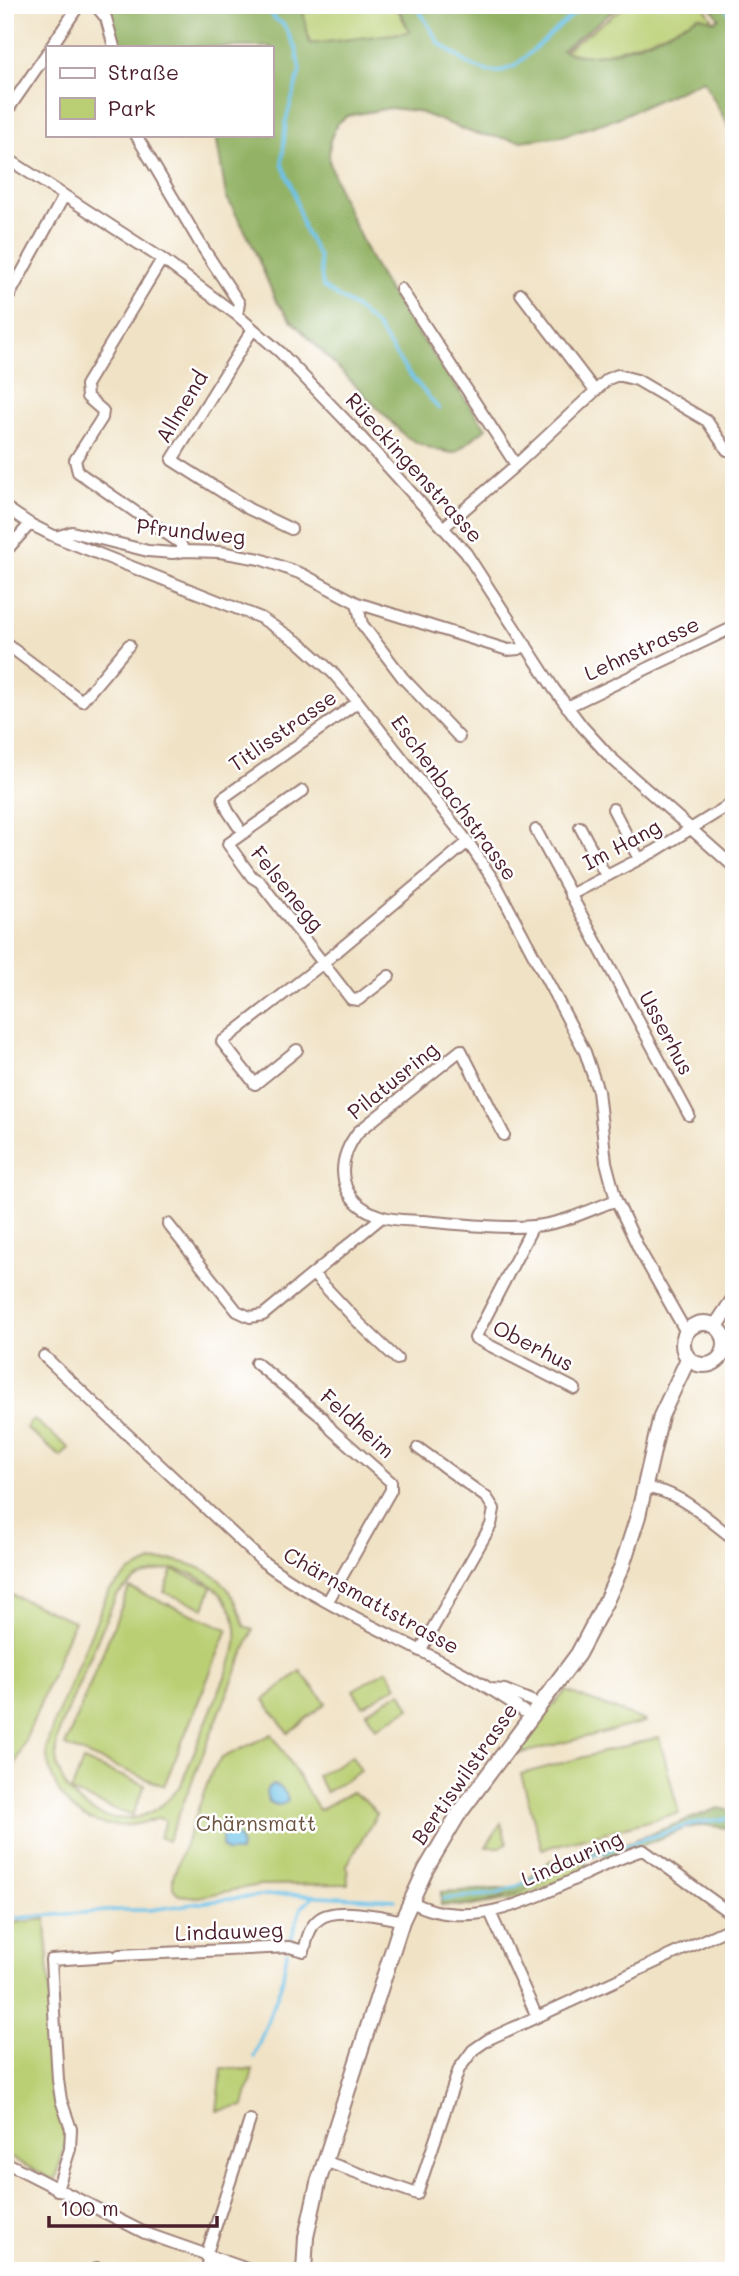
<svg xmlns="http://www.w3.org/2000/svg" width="739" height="2276" viewBox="0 0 739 2276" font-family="Mali,sans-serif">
	<rect width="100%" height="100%" fill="#fff"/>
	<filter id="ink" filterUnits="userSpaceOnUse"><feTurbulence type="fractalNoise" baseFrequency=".0143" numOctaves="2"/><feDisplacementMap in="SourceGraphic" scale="14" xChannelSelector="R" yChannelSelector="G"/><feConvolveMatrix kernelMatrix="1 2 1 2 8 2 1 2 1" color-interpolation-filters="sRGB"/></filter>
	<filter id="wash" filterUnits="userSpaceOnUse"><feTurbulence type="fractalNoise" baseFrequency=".00686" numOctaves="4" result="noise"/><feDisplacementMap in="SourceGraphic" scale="28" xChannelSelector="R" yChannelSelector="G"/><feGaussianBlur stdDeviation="1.57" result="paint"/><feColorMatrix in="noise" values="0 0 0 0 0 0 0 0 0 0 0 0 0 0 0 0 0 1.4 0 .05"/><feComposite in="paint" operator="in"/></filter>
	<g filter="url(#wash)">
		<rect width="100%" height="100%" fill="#f0e2c5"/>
		<path fill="#bacf73" stroke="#82774f" stroke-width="2" fill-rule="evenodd" d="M363 5 396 7 410 32 310 44 303 12Z
			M627 5H703L714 21C700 24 685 26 671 31 637 42 599 65 564 51Z
			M33 1419 69 1448 61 1457 26 1428Z
			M173 1560C214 1568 234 1585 244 1626L253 1630 168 1841 159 1837 166 1821 159 1818C116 1834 71 1826 53 1779 49 1769 46 1757 47 1747 48 1740 51 1732 53 1725L108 1592 130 1572 152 1562ZM172 1569C209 1575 240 1601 236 1643 234 1660 224 1678 218 1694 205 1724 193 1755 181 1785 171 1798 160 1809 144 1815 101 1831 54 1794 56 1749 56 1742 59 1735 60 1728L116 1596C135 1578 146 1572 172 1569Z
			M173 1570 212 1586 204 1608 164 1592Z
			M129 1588 228 1629 164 1786 65 1746Z
			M5 1592 74 1621 7 1785 5 1784Z
			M387 1670 397 1686 363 1706 353 1690Z
			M300 1671 326 1703 288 1733 264 1700Z
			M566 1691 645 1721V1722L515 1755 532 1729Z
			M401 1692 410 1708 376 1728 366 1712Z
			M272 1734 319 1810 352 1792 366 1801 377 1814 347 1865 348 1884 259 1885 198 1897 179 1895 173 1888V1877L212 1771 222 1758Z
			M659 1737 679 1813 542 1849 521 1774Z
			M352 1756 361 1771 326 1792 317 1776Z
			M83 1761 145 1785 132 1816 71 1792Z
			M501 1823 507 1843 500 1847H486Z
			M585 1861 588 1868 520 1898 470 1906 506 1897 561 1870Z
			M46 1919 55 2095 66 2127 67 2138 56 2179H52L5 2155V1924Z
			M222 2068 253 2070 244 2106 217 2111Z"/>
		<path fill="#93b265" stroke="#6e6848" stroke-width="2" d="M98 5H363L303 12 310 44 410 32 401 13 392 5H621L562 50C598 68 666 34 699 16L714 21 719 18 709 5H734V136L703 80 615 119 562 136 520 141 473 133 416 111 390 108 347 116 337 124 330 140 329 160 340 194 372 262 394 300 486 428 455 453C435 451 422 446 405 436L291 320 276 301 251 242 226 196 216 135H271V47H118Z
			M718 1808 734 1811V1829L706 1825 686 1828 608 1859 604 1852 561 1870 520 1893 470 1906 441 1905V1892L513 1888 526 1881 551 1860 557 1865 563 1859 591 1853 601 1845H618L632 1841Z"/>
		<path fill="#6cc2e9" stroke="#5b708a" stroke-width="2" d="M275 1785C283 1788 286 1792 288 1801 281 1806 277 1806 269 1802L266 1792 269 1786Z
			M227 1831 238 1837 241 1844 240 1852H227L222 1846V1836Z"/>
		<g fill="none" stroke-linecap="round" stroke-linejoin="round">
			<path stroke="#6cc2e9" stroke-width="3.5" d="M265 5 274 18 284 25 296 49 300 71 286 120 282 164 294 192 303 227 319 257 323 287 356 308 376 326 406 370 439 409
				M416 5 439 43 470 65 487 71 499 72 515 66 584 5
				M724 5 734 21
				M444 1899 497 1894 587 1857 695 1823 725 1819 734 1820
				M5 1919 119 1910H149L237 1898 282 1894 395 1900
				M291 1939 301 1908 313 1896
				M254 2057 282 1982 287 1952"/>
		</g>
	</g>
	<g filter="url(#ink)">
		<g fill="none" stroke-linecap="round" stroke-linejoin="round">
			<defs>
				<path id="minor" d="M95 5 106 18 114 47
					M51 47 79 5
					M5 114 47 53
					M136 135 201 245 239 303 237 315
					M5 157 162 259 237 315 280 352 351 426 466 553 554 689 582 726 610 757 734 867
					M162 259 86 385 87 397 103 411 102 418 75 460 78 472 180 543 184 551
					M401 289 516 465
					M521 294 595 391
					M5 303 64 196
					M253 329 172 460 249 509 291 529
					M5 507 30 524 56 537 261 618 301 644 332 672 358 702 468 842 496 884 585 1052 598 1091 606 1162 616 1200 639 1249 686 1332
					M444 527 516 465 608 379 618 375 637 380 707 421 727 450
					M56 537 72 532 148 551 173 553 184 551 220 552 260 559 302 574 357 603 508 650 519 649 526 645
					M5 552 30 524
					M357 603 362 624 403 678 459 737
					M5 643 82 701 129 645
					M567 707 734 627
					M303 791 228 844 252 877 260 882 351 999 358 1000 389 976
					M613 809 639 859
					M238 826 228 811 223 798 358 702
					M580 827 606 876
					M536 830 689 1115
					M570 895 655 851 734 802
					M297 1050 255 1084 222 1042 322 964 468 842
					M504 1135 461 1050 358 1132C333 1165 339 1202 380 1216 393 1221 409 1220 423 1221 459 1224 498 1229 534 1226 562 1224 590 1210 616 1200
					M168 1224 237 1311 250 1317 263 1315 382 1217
					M533 1226 475 1338 575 1389
					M313 1274 360 1324 397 1359
					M44 1356 262 1561C345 1622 447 1654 530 1716
					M256 1363 323 1418 332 1430 391 1482V1490L328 1601
					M418 1448 487 1498 494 1509 491 1525 420 1651
					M644 1488C678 1489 708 1520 734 1539
					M491 1689 505 1690 539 1704
					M410 1901C488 1944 570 1872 643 1850L734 1916
					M490 1912 537 2017
					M119 1955 289 1947 304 1951C307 1940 309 1927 318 1920 333 1906 383 1916 402 1921
					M324 2161 417 2194 459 2069 473 2050 489 2039 734 1926
					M5 2162 145 2233 253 2271
					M57 2190 70 2149 71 2129 61 2100 58 2080 51 1960 111 1956
					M206 2256 250 2120
					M97 2268 103 2271
					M206 2271 210 2257"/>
				<path id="major" d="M683 1344a21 21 0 1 1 42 0a21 21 0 1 1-42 0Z
					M716 1326 734 1299
					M304 2271 306 2237 318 2183 402 1921 426 1869 458 1815 578 1654 606 1601 622 1566 638 1516 661 1416 688 1359"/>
			</defs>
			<use href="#minor" stroke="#9d8078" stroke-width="14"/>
			<use href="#major" stroke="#9d8078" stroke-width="18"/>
			<use href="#minor" stroke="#fff" stroke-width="10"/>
			<use href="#major" stroke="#fff" stroke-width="14"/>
		</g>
	</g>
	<g text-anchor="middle" stroke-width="5" stroke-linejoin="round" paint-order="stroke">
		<g font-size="21" fill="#4a1f2b" stroke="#fff">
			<text transform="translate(182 407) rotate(-59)" y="7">Allmend</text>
			<text transform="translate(414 468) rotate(48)" y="7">Rüeckingenstrasse</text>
			<text transform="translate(191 532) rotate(6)" y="7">Pfrundweg</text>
			<text transform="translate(642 649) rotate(-25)" y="7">Lehnstrasse</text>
			<text transform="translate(283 731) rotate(-35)" y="7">Titlisstrasse</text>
			<text transform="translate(454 798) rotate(54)" y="7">Eschenbachstrasse</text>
			<text transform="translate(622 845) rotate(-28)" y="7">Im Hang</text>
			<text transform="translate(287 889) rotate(51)" y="7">Felsenegg</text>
			<text transform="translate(666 1033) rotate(62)" y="7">Usserhus</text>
			<text transform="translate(393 1081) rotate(-39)" y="7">Pilatusring</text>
			<text transform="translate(533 1346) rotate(27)" y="7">Oberhus</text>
			<text transform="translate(357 1424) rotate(42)" y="7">Feldheim</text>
			<text transform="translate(371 1601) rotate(29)" y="7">Chärnsmattstrasse</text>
			<text transform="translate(465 1774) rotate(-55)" y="7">Bertiswilstrasse</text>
			<text transform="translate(572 1859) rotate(-24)" y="7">Lindauring</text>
			<text transform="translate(229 1932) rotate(-2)" y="7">Lindauweg</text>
		</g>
		<g font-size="21" fill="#6c5441" stroke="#fff">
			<text x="256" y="1831">Chärnsmatt</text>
		</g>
	</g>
	<rect width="739" height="2276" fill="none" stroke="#fff" stroke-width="28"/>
	<rect x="46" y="46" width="228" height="91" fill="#ffffff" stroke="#b7a5aa" stroke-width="2"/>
	<rect x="60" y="68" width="35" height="10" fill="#ffffff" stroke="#b7a5aa" stroke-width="2"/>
	<text x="108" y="80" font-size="21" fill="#4a1f2b">Straße</text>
	<rect x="60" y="98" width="35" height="21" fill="#bacf73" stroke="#b7a5aa" stroke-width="2"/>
	<text x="108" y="116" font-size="21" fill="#4a1f2b">Park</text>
	<path d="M49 2216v10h168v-10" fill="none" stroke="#4a1f2b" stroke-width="3.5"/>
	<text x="60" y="2216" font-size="21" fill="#4a1f2b" stroke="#ffffff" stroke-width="5" paint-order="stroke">100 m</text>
</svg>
